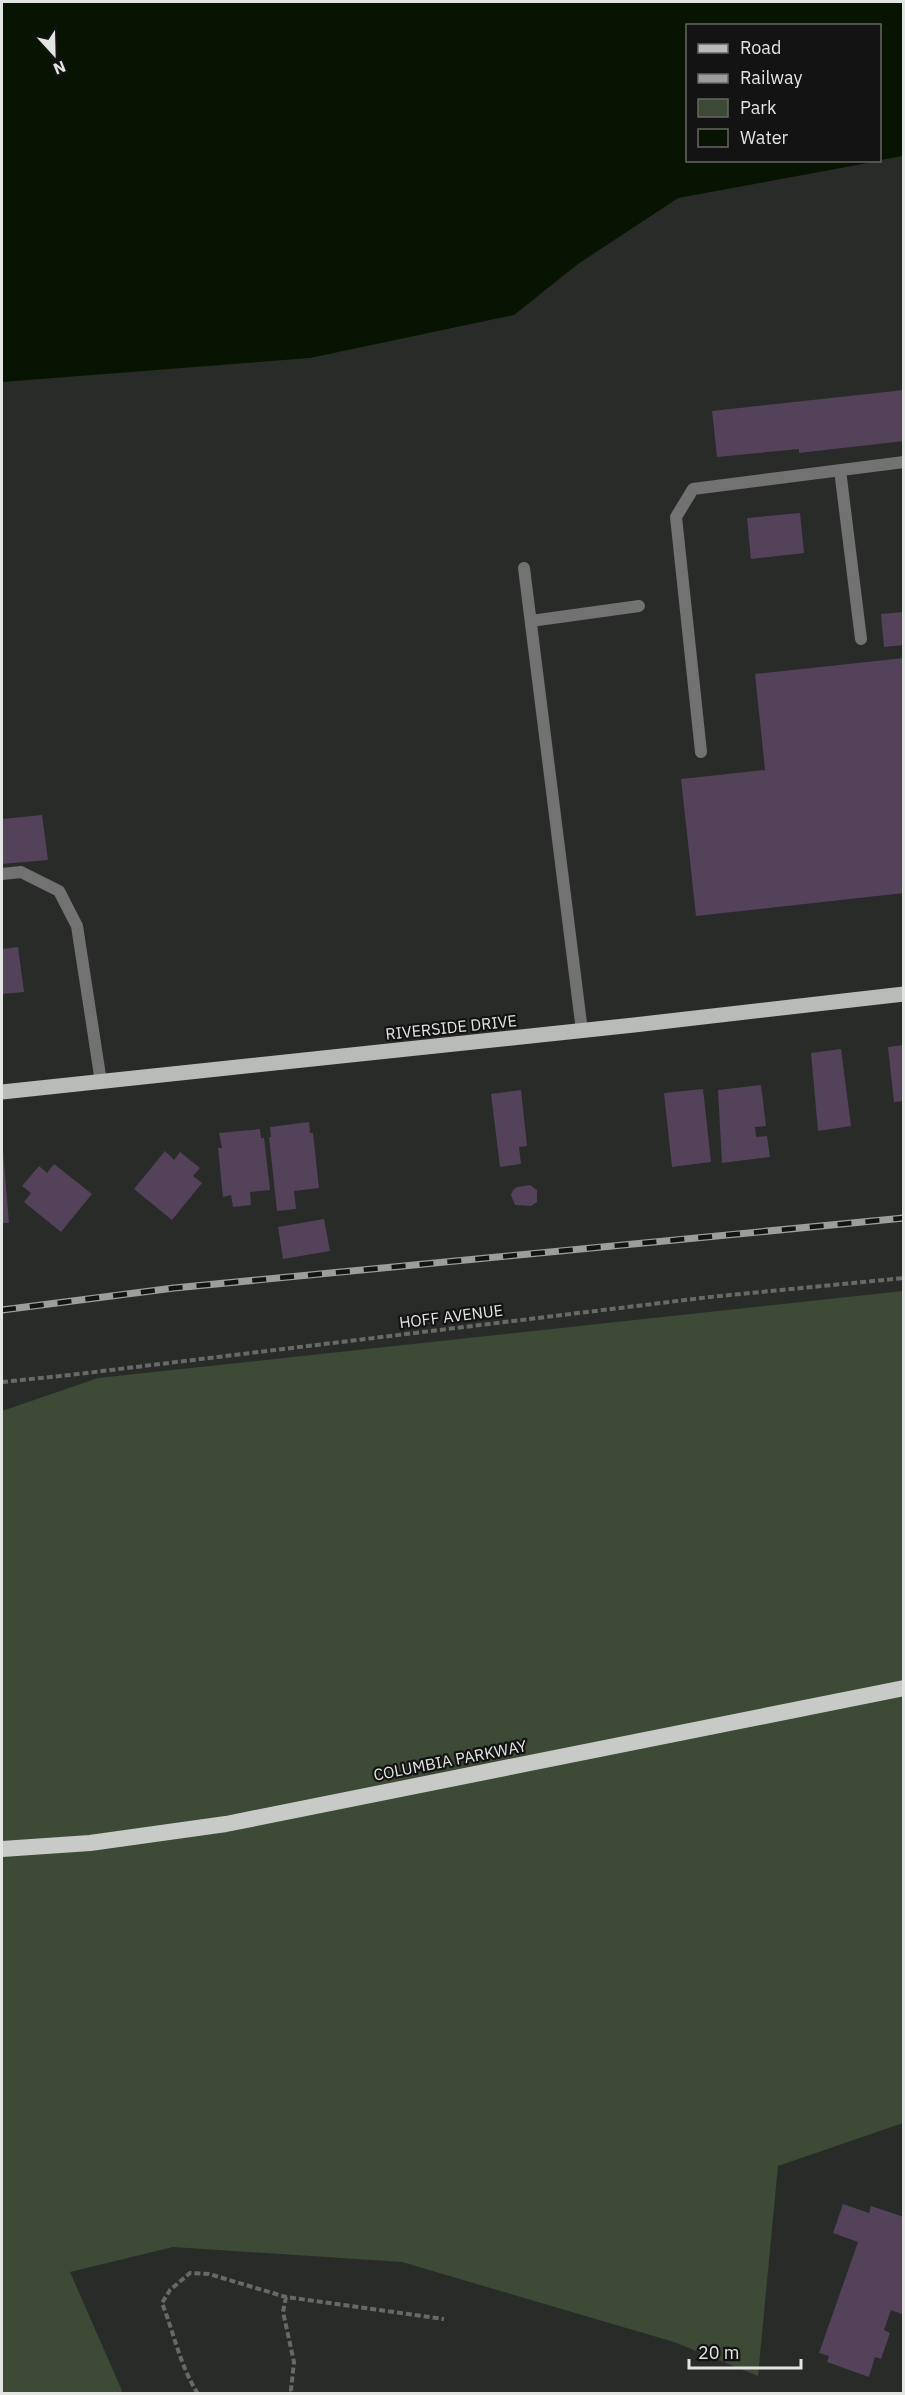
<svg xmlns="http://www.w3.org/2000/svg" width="905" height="2395" viewBox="0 0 905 2395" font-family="'IBM Plex Sans',sans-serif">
	<rect width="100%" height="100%" fill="#292b28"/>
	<path fill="#3d4a35" d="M903 1291V2123L778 2166 758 2376 674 2342 402 2262 173 2247 70 2272 123 2393H2V1411L98 1378Z"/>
	<path fill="#071401" d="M2 2H903V156L880 160V26H688V160L879 161 678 198 578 264 514 315 310 358 2 382Z"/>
	<path fill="#54415a" d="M904 390V441L799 453V449L717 457 712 411Z
		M800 513 804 553 751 559 747 518Z
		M904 612V645L884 647 881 614Z
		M904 658V893L696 916 681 779 765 770 755 674Z
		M42 815 48 860 2 864V819Z
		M18 947 24 992 2 994V949Z
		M904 1045V1101L894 1102 888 1047Z
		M841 1049 851 1126 818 1131 811 1053Z
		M761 1085 766 1126 755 1127 756 1137 767 1136 770 1157 722 1163 718 1090Z
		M703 1089 711 1162 672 1167 664 1093Z
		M521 1090 527 1146 519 1147 521 1164 500 1167 491 1094Z
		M309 1122 310 1133H313L319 1188 294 1191 296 1209 277 1211 269 1137H271L270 1127Z
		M260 1129 261 1138H264L270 1190 250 1192 251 1205 233 1207 231 1195 223 1197 218 1148H222L219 1133Z
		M2 1151H3L9 1223H2Z
		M165 1151 174 1160 180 1152 200 1168 193 1176 202 1183 172 1220 134 1189Z
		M54 1164 92 1194 61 1232 24 1202 31 1193 22 1186 39 1166 47 1173Z
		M530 1185 537 1190V1202L531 1206 515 1205 511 1195 513 1190 517 1187Z
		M324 1219 330 1251 283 1259 278 1227Z
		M843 2204 869 2213 871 2206 904 2217V2315L891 2310 884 2330 890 2333 881 2359 875 2357 869 2377 827 2362 829 2356 819 2353 858 2242 833 2233Z"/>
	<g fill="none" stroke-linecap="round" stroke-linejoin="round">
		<path stroke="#676966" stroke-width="4" stroke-dasharray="6 3" stroke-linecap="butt" d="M2 1382 70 1375 710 1297 904 1278
			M286 2297 283 2312 294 2362 291 2390 293 2394
			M198 2394C180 2366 174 2333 162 2303L170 2290 190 2273 209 2274 286 2297 444 2319"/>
		<path stroke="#717271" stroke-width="12" d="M840 470 861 639
			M524 568 582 1031
			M531 621 639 606
			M701 752 676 517 693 489 904 462
			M2 874 21 872 59 891 77 926 101 1082"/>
		<path stroke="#b9bbb8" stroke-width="15" d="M2 1092 634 1025 904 994"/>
		<path stroke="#c7cac6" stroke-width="16" d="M2 1849 90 1843 226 1824 904 1688"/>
		<defs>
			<path id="rail" d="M2 1310 174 1288 904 1218"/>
		</defs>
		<use href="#rail" stroke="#9c9e9c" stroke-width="7"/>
		<use href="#rail" stroke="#121312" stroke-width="4.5" stroke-dasharray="14" stroke-linecap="butt"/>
	</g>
	<g text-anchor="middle" stroke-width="4.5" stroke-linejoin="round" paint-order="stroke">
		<g font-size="16" fill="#e3e5e3" stroke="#121312">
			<text transform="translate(451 1027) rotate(-6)" y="6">RIVERSIDE DRIVE</text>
			<text transform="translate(451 1316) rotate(-7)" y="6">HOFF AVENUE</text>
			<text transform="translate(450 1760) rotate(-11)" y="6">COLUMBIA PARKWAY</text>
		</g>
	</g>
	<rect width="905" height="2395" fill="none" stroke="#e3e5e3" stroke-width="6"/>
	<rect x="686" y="24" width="195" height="138" fill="#121312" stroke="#666766" stroke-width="1.5"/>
	<rect x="698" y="44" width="30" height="9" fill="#b9bbb8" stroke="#666766" stroke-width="1.5"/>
	<text x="740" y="54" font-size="18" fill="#e3e5e3">Road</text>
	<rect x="698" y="74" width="30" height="9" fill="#9c9e9c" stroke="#666766" stroke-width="1.5"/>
	<text x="740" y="84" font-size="18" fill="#e3e5e3">Railway</text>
	<rect x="698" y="99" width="30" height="18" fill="#3d4a35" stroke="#666766" stroke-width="1.5"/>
	<text x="740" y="114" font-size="18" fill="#e3e5e3">Park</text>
	<rect x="698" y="129" width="30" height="18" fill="#071401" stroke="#666766" stroke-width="1.5"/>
	<text x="740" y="144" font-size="18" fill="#e3e5e3">Water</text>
	<g transform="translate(54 54) rotate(158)" stroke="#121312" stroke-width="4.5" paint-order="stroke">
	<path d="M0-4.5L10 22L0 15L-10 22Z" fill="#e3e5e3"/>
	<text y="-9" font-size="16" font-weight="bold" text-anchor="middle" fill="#e3e5e3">N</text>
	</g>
	<path d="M689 2359v9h112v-9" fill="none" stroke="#e3e5e3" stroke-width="3"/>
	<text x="698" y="2359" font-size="18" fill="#e3e5e3" stroke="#121312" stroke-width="4.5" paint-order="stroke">20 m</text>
</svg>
